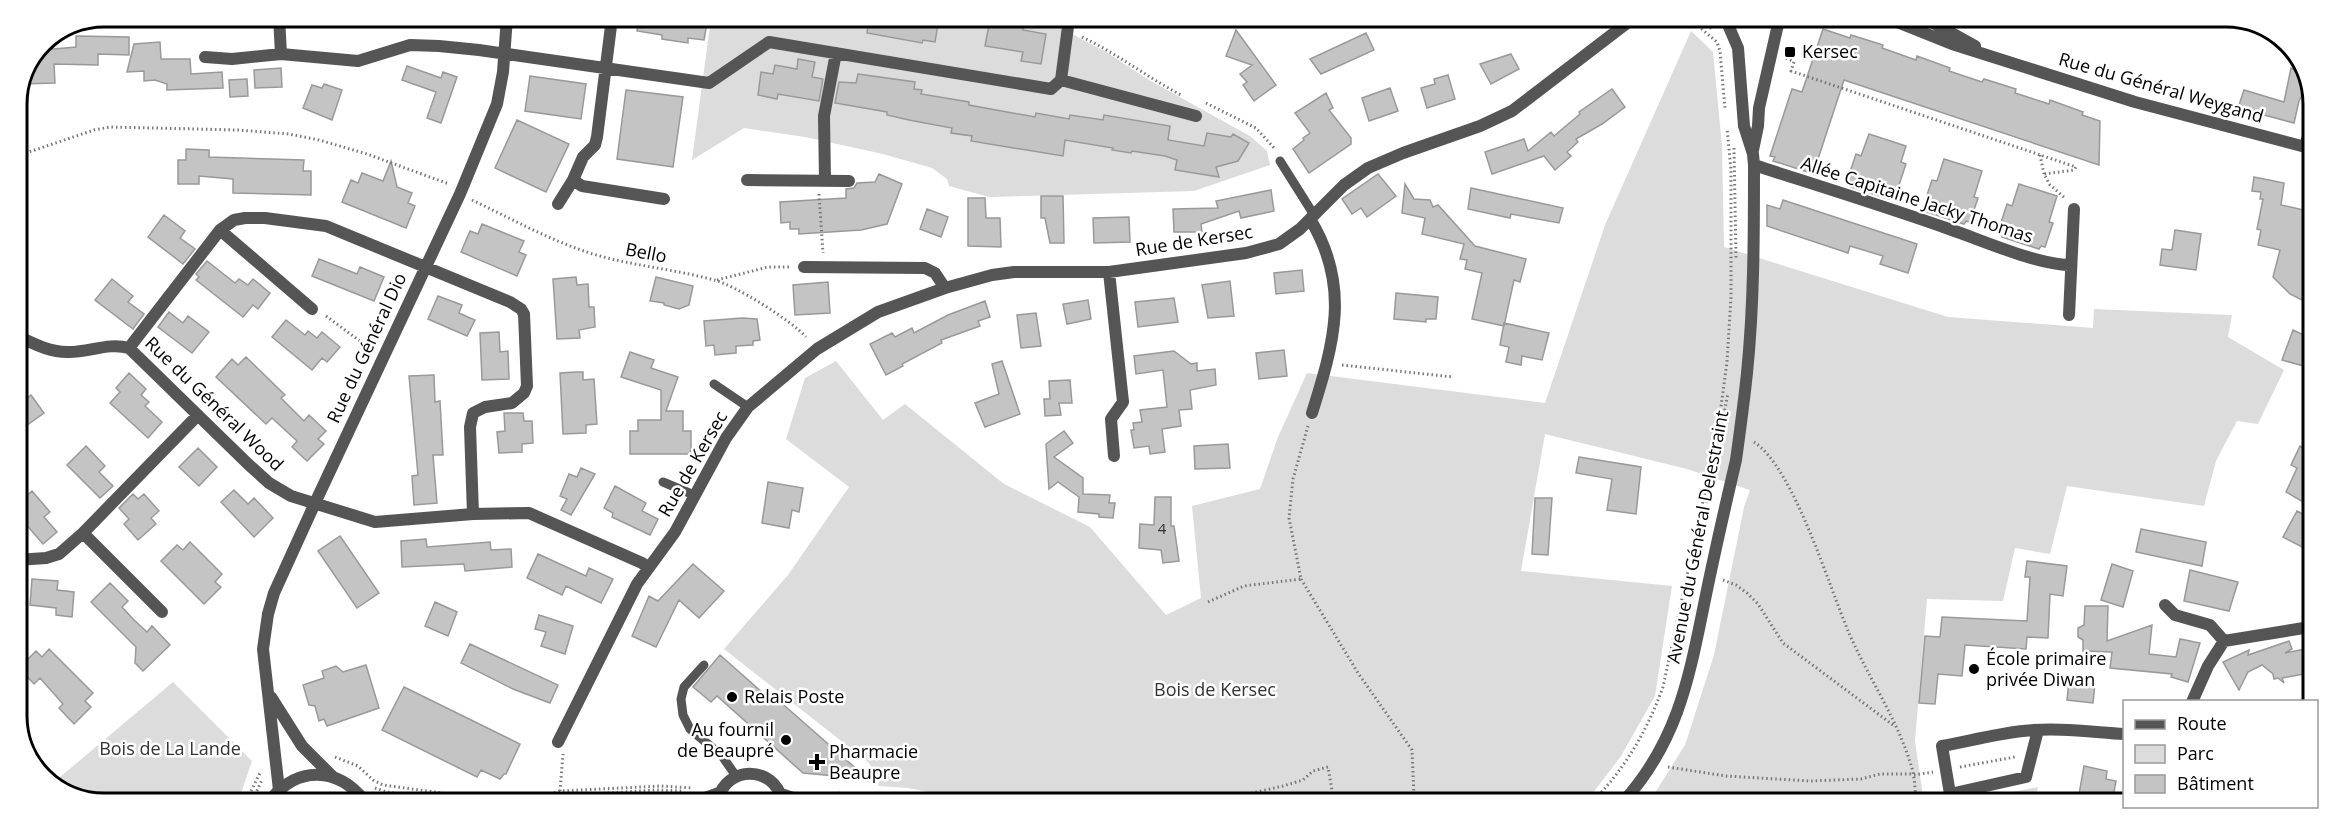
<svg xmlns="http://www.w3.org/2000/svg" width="2330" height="820" viewBox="0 0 2330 820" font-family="'Open Sans',sans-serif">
	<rect width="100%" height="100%" fill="#fff"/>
	<path fill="#dcdcdc" d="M711 18H1042L1106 52 1149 80 1250 136 1267 151 1270 165 1194 191 989 197 949 186 947 179 932 168 883 154 805 137 744 128 692 160Z
		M1691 31 1713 52 1722 146 1724 247 1948 317 2093 328 2094 309 2232 315 2228 337 2284 370 2258 424 2237 421 2216 461 2204 506 2067 486 2050 554 2015 548 2003 601 1927 599 1915 741 1924 803 1647 802 1653 796 1685 745 1714 655 1744 507 1750 490 1687 469 1545 434 1521 571 1672 586 1655 696 1621 756 1586 802 973 801 908 788 878 786 880 778 868 762 724 649 788 575 849 487 786 439 805 378 836 361 883 420 905 404 1004 484 1090 527 1166 615 1201 598 1192 506 1260 489 1278 437 1307 373 1545 403 1605 225Z
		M173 682 252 761 239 799H76L53 783Z
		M2038 787 2035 803H1958Z"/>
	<path fill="#c4c4c4" stroke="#999" stroke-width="1.5" d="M639 18H708L704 40 688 38V43L662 39V35L637 31Z
		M869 18H939L935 42 923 40 922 43 867 33Z
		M993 18H1025L1023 30 1046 34 1041 64 1021 61 1023 52 985 46 989 25H991Z
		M1823 29 1850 38 1851 35 1883 45 1882 48 1916 60 1917 56 1950 68 1949 71 1982 82 1984 79 2016 89 2015 93 2049 104 2050 100 2083 112 2082 115 2100 121 2099 165 1844 80 1814 171 1809 169 1808 172 1773 161 1775 157 1770 156 1792 89 1802 92Z
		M1236 30 1276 85 1254 101 1243 85 1247 82 1240 74 1252 65 1226 56Z
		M1366 33 1374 50 1321 74 1310 59Z
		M76 36 129 37V55L98 54V65L54 64 55 83 23 84 37 54H43V50L76 47Z
		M160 42 161 59H190L191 74 222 72 223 88 167 90V84L155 80 144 81V71L127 72 134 44Z
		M1511 54 1519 69 1491 84 1480 64Z
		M798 59 815 62 812 77 823 79 819 101 778 94 777 99 758 95 761 72 773 74 775 65 797 69Z
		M407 66 441 78 443 72 457 77 441 123 427 118 436 92 402 80Z
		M281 68 282 87 255 88 254 70Z
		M2291 68 2304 73 2308 83 2299 101 2294 123 2238 108 2244 90 2284 102Z
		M858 74 915 82 914 89 922 90 921 94 969 102V105L1035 117 1036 113 1069 119 1070 115 1103 120 1104 115 1170 126 1168 140 1204 146 1207 133 1231 137 1233 134 1249 143 1238 161 1216 167 1219 177 1175 170 1177 160 1165 156 1132 151 1131 153 1112 150 1113 148 1065 140 1063 156 971 141 972 136 951 133 952 128 909 120 887 115V112L835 103 839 82 856 83Z
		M1448 75 1455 99 1427 108 1421 88 1435 84 1434 79Z
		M530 76 586 84 581 119 525 111Z
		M247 79 248 96 230 97 229 80Z
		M324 84 342 90 332 120 303 108 312 85 322 88Z
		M1390 88 1398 111 1369 121 1362 98Z
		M1612 89 1625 107 1602 124 1576 139 1578 142 1567 152 1571 156 1555 170 1544 156 1492 174 1485 152 1524 139 1528 151 1551 132 1554 136 1580 114 1579 112Z
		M626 90 683 97 673 167 617 159Z
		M1326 93 1333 108 1329 110 1351 138V144L1309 173 1293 149 1304 140 1303 138 1310 133 1295 113Z
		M517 120 569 144 546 192 495 168Z
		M1869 134 1906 146 1901 162 1906 164 1895 197 1890 196 1889 199 1851 187 1852 183 1847 181 1856 154 1861 156Z
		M186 149 209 150V157L304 160 303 171H311V195L233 193V179L199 176V184H178V160H186Z
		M1944 159 1982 171 1974 197 1978 198 1970 222 1966 221 1964 224 1927 212 1928 208 1923 207 1932 180 1937 181Z
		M391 161 397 187 412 193 408 203 415 206 406 228 342 202 351 180 358 183 362 173 383 181Z
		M879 174 902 184 887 224 861 230 799 234V229H790V222L781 223 780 202 846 198V189L854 188 857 183 875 182Z
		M1378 174 1396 196 1367 217 1361 208 1352 214 1342 199Z
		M2254 177 2284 183 2281 205 2313 212 2312 305 2290 294 2273 277 2280 250 2258 245 2261 230 2257 229 2263 199H2260L2261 192 2252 191Z
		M1405 184 1414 199 1430 200 1433 207 1438 205 1475 246 1526 259 1520 282 1514 280 1504 326 1472 319 1482 273 1465 269 1467 260 1460 259 1464 244 1422 234 1425 218 1402 213Z
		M2019 184 2057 196 2049 222 2053 223 2045 247 2041 246 2039 249 2002 237 2003 233 1998 232 2007 204 2012 206Z
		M1471 188 1563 208 1559 223 1511 214 1510 218 1468 209Z
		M1271 190 1274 211 1241 218 1239 211 1201 224 1202 232H1174L1173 209 1218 208 1216 201Z
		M1041 196H1063L1064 243H1050L1045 218H1041Z
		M968 198H985L986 218H1000L1001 247 968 246Z
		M1783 200 1917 244 1908 273 1880 264 1883 256 1850 246 1848 253 1767 226V205L1780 209Z
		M927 209 948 217 941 237 920 229Z
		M164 215 185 231 180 238 195 249 183 264 148 237Z
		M1129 217 1130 242 1094 243 1093 218Z
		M482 224 524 241 519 252 526 255 517 276 461 252 470 231 478 234Z
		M2175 230 2201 234 2196 270 2160 265 2162 249 2172 250Z
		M319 259 357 274 360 267 384 277 374 301 312 276Z
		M207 261 235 283 239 279 248 285 253 279 270 293 258 309 253 305 243 317 196 280 199 277 196 274Z
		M1302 270 1304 291 1276 294 1274 273Z
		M576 277 577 285 588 284 589 307H594L595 327 579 330 580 338 557 339 553 279Z
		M656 277 693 286 689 305 679 309 664 305V303L650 301Z
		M112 279 133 296 128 302 144 314 133 329 95 300Z
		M1230 281 1234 316 1208 318 1202 285Z
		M828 282 830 313 795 315 793 285Z
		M1396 293 1438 297 1436 319H1426V322L1394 319Z
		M438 296 462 305 459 313 475 320 467 336 428 319Z
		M1174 298 1178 322 1138 327 1135 302Z
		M1088 300 1091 319 1067 324 1063 304Z
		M985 301 990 317 978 321 980 326 941 340 942 343 902 364 903 366 886 375 870 344 892 333 895 337 912 328 914 333 948 315Z
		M169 312 183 323 188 316 209 332 192 353 158 327Z
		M1036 313 1041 346 1021 348 1017 315Z
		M742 318 757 319 760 340 753 341V345L736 346V353L715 355 714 345 706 346 704 321Z
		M286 320 305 335 308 331 317 338 322 332 340 347 327 362 322 358 312 370 272 337Z
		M1504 323 1549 333 1542 360 1522 356 1521 365 1506 362 1509 347 1500 345Z
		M2293 330 2312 339 2311 368 2282 360Z
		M499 332 500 352 508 351 509 379 482 380 480 333Z
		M1284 350 1287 376 1259 379 1256 353Z
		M1174 351 1191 364 1197 363V371L1215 369 1216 385 1190 390 1192 409 1179 410 1181 426 1162 429 1165 452 1150 454 1149 446 1134 448 1131 430H1134L1133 423 1142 422 1140 410 1167 407 1163 370 1136 374 1134 356Z
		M630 352 654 360 651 368 678 377 666 411H683V431H691V454H630V431H638V420H661V390L621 377Z
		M246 357 285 395 281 398 304 421 309 415 326 431 318 439 324 444 307 461 292 447 297 441 272 418 266 424 216 377 232 359 238 365Z
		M1002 361 1020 414 985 427 975 403 999 394 992 364Z
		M576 372H583V380L594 379 597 424 586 425V433L563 434 560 373Z
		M129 373 146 389 141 395 149 402 145 406 162 422 148 438 110 403 120 392 116 388Z
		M434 375 435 402 440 401 443 455H433L437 503 414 505 412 476 418 475 409 376Z
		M1070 380 1072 403H1059L1061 415 1045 416 1044 399H1050L1049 381Z
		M31 395 44 413 23 428 17 420V405Z
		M504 413H523L524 421H532L533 443 522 444V452L499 453 497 432 505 431Z
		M1064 431 1073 443 1054 457 1083 478V494L1110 495 1109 503H1115L1113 518 1099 517V514L1078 512 1079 497 1058 482 1049 489 1046 444Z
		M2311 439V488L2303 502 2286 492 2297 468 2291 465 2300 446 2306 449Z
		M1228 444 1230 468 1195 469 1194 446Z
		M86 446 105 466 99 472 113 486 100 498 67 465Z
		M198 448 217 467 199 486 179 467Z
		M1579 457 1641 467 1636 514 1607 510 1612 479 1576 473Z
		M581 468 595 474 571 515 561 510 567 499 560 496 569 474 577 477Z
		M768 482 803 488 799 512 792 510 789 528 762 523Z
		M615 486 646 503 642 511 658 519 650 535 612 517 613 513 604 508Z
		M234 490 248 504 254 498 273 518 254 537 221 502Z
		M32 491 50 512 44 517 57 532 43 544 17 514V504Z
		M133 494 138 499 144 494 159 511 151 518 156 524 138 540 124 524 129 519 119 508Z
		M1155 497H1171V526H1174L1179 561 1163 563 1161 550 1139 548 1140 524 1154 525Z
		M1535 498H1552L1548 555 1532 554Z
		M2297 511 2310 518V536L2304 548 2283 537Z
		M2141 529 2206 542 2202 566 2136 552Z
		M340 536 379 593 357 608 318 551Z
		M426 539 427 547 490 542 491 550 511 549 512 567 465 571 464 564 402 567 401 541Z
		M190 542 222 574 215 582 221 587 204 604 161 561 177 545 183 550Z
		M538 554 586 576 589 568 613 579 601 603 566 586 562 595 527 578Z
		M2027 561 2067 566 2063 596 2050 594 2048 638 2027 637 2026 649 1965 645 1962 676 1938 674 1935 704 1919 703 1925 636 1940 637 1942 617 2027 621 2030 577H2025Z
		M693 564 724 591 699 618 679 600 656 647 632 636 649 596 658 601Z
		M2112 564 2133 571 2123 607 2101 600Z
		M2190 570 2238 582 2229 611 2184 601Z
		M32 579 58 581 57 590 74 592 72 617 56 615V608L30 605Z
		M110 583 128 601 122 607 134 620 147 632 152 626 170 645 143 671 135 663 136 647 91 602Z
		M435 602 457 612 448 636 425 626Z
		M2085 606H2108L2107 641 2152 625 2149 654 2176 657 2180 639 2200 643 2188 682 2171 677 2172 674 2110 668 2112 652 2083 651V640L2078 637V628L2084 625Z
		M539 615 573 626 565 654 541 646 546 632 535 629Z
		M2289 641 2292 649 2285 653 2310 648 2309 673 2282 678 2284 683 2278 678 2274 679 2273 674 2262 665 2248 672 2239 690 2223 662 2249 650 2248 655Z
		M470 644 558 685 550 703 513 689 461 663Z
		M49 649 93 693 85 701 91 707 74 724 59 708 63 704 40 678 34 684 19 668 36 651 42 657Z
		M720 655 774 703 777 699 868 779 803 773 717 696 711 702 693 687Z
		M366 665 379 708 327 726 324 719 319 721 315 706 309 705 303 685 324 678 322 671 336 666 343 672Z
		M2069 680 2095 683 2093 703 2067 700Z
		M404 687 520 744 506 774H504L500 779 481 770 477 777 382 730Z
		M2084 766 2107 771 2106 779 2116 781 2112 803 2078 800Z"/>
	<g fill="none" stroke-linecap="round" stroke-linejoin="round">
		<path stroke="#777" stroke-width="3" stroke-dasharray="1.5 3" stroke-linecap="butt" d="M1691 20 1717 42 1720 51 1725 109
			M1699 20 1712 29
			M1082 37C1118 54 1148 78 1183 96
			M1786 58 1794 62 1791 71 2076 167
			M1206 103 1256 128 1275 149
			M1734 148 1736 258
			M2040 155 2044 174
			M17 156 94 130 110 127 238 130 289 134 319 140 367 154 449 184
			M819 194 823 253
			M2064 197 2050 185 2044 174 2074 170 2076 167
			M472 200C512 219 551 241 593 254 633 266 674 269 714 280 735 285 792 321 806 337
			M717 280 768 267H790
			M326 316 372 350
			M1342 365 1453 377
			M1754 442C1794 468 1829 587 1849 633 1868 677 1896 717 1910 762 1915 775 1915 789 1916 803
			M1701 534 1728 393
			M1301 579 1358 673 1412 750 1414 797 1413 802
			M1723 580 1736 585 1747 593 1758 604 1783 643 1893 725
			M1208 602 1244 586 1301 579 1289 518 1293 479 1308 426
			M335 757 358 766 373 780 383 785 493 800 538 798 560 791 661 786 693 788
			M1668 767 1726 776 1810 781 1861 779 1880 774H1913
			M1960 767 2015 757
			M1914 775 1933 772
			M375 788 387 792 441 800
			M560 791 563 754
			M247 799 261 771
			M253 799 262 780
			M550 800 563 796 656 790 683 791
			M819 801V795L880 801
			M835 801 837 793 917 801
			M1216 801 1283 786 1303 780 1313 771 1328 767 1334 802
			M1592 802C1625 769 1647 731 1663 687L1717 436 1727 362 1731 297V170L1727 128
			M1601 802 1609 794"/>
		<path stroke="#555" stroke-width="9" d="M1280 161 1314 215
			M714 384 748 407
			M663 482 694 495
			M704 665 684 687 681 699 683 715 690 729 722 756 736 776"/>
		<path stroke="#555" stroke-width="12" d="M279 17 281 54
			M205 57 232 59 281 54 358 61 410 45 439 46 479 50 709 83 769 42 1051 89 1061 80 1196 116
			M1061 80 1069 19
			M2305 147 2313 119
			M1754 165C1819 186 1884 206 1949 229 1982 240 2037 265 2071 265
			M573 180 582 186 664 199
			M747 180 849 181
			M825 181 824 116 836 53
			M558 204 573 180 583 157 595 145 597 137 612 18
			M1310 219C1351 286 1334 343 1312 413
			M220 230 312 309
			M804 267 925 268 935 273 945 288
			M1109 272 1123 402 1111 419 1114 456
			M2069 315 2074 209
			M17 336C33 343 48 352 67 352 88 353 108 342 129 348L248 464 269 483 291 496 375 522 473 514 529 513 642 563 647 567
			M129 348 220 230 234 220 245 218H265L326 226 510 302 521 309 524 314 527 386 524 393 512 403 485 407 473 413 470 427 473 514
			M83 533 162 612
			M17 560 46 558 59 554 83 533 198 415
			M2165 605 2175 615 2210 625 2224 641
			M271 697 302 746 333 777
			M2192 702 2208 666 2224 641 2310 627
			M2038 730 2026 777 1950 794 1942 746C1969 741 1996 734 2023 731 2056 727 2091 732 2124 734
			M558 742 637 584 675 532 726 438 748 407 817 349 878 312 945 288 992 275 1014 272H1109L1246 253 1279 244 1300 229 1344 185 1368 168 1403 153 1480 126 1512 111 1631 20
			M279 790 263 649 268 614 274 593 315 503 460 194 497 104 503 72 507 17"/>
		<path stroke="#555" stroke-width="12" d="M1892 20 1952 44 2135 102 2313 149
			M1928 20 1975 46
			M1753 150 1758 126 1759 108 1779 20
			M781 794 799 800
			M271 799C298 766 337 767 364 800
			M700 800 719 793
			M718 800C726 765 774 765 782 800
			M1623 802C1681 738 1690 671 1707 590 1716 546 1726 503 1736 460 1740 431 1744 402 1747 373 1754 304 1754 235 1754 165L1753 154 1744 126 1738 48 1726 20"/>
	</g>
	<g fill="#000" stroke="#fff" stroke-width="2">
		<rect x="1784" y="46" width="12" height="12" rx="3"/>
		<circle cx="1974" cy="669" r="6"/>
		<circle cx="732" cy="697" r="6"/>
		<circle cx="786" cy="740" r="6"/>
		<path d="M814 753h6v6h6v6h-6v6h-6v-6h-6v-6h6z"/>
	</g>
	<g text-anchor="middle" stroke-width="5" stroke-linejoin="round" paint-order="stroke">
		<g font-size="15" fill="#313131">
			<text x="1162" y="534">4</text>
		</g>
		<g font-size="18" fill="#000" stroke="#fff" text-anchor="start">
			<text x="1802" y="58">Kersec</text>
			<text x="1986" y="665">École primaire<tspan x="1986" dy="21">privée Diwan</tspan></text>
			<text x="744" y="703">Relais Poste</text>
			<text x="774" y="736" text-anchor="end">Au fournil<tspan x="774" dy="21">de Beaupré</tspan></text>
			<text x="829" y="758">Pharmacie<tspan x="829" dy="21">Beaupre</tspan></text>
		</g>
		<g font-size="18" fill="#000" stroke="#fff">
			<text transform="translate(2161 88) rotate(16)" y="6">Rue du Général Weygand</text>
			<text transform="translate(1917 200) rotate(18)" y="6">Allée Capitaine Jacky Thomas</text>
			<text transform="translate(1194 241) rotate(-9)" y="6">Rue de Kersec</text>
			<text transform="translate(646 253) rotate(11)" y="6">Bello</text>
			<text transform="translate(367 348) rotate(-65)" y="6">Rue du Général Dio</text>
			<text transform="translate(214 404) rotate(44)" y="6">Rue du Général Wood</text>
			<text transform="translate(693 464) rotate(-60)" y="6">Rue de Kersec</text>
			<text transform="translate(1698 537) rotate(-79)" y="6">Avenue du Général Delestraint</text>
		</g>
		<g font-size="18" fill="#333" stroke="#fff">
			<text x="1215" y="696">Bois de Kersec</text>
			<text x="170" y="755">Bois de La Lande</text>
		</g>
	</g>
	<path d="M0 0H2330V820H0ZM104 27H2226A77 77 0 0 1 2303 104V716A77 77 0 0 1 2226 793H104A77 77 0 0 1 27 716V104A77 77 0 0 1 104 27Z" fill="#fff" fill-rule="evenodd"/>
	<path fill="none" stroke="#000" stroke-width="3" d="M104 27H2226A77 77 0 0 1 2303 104V716A77 77 0 0 1 2226 793H104A77 77 0 0 1 27 716V104A77 77 0 0 1 104 27Z"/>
	<rect x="2123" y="700" width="195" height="108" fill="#ffffff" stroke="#999999" stroke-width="1.5"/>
	<rect x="2135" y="720" width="30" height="9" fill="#555555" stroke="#999999" stroke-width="1.5"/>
	<text x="2177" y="730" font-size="18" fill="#000000">Route</text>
	<rect x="2135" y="745" width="30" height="18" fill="#dcdcdc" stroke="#999999" stroke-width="1.5"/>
	<text x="2177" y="760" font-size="18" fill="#000000">Parc</text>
	<rect x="2135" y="775" width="30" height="18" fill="#c4c4c4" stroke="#999999" stroke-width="1.5"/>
	<text x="2177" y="790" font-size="18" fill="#000000">Bâtiment</text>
</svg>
